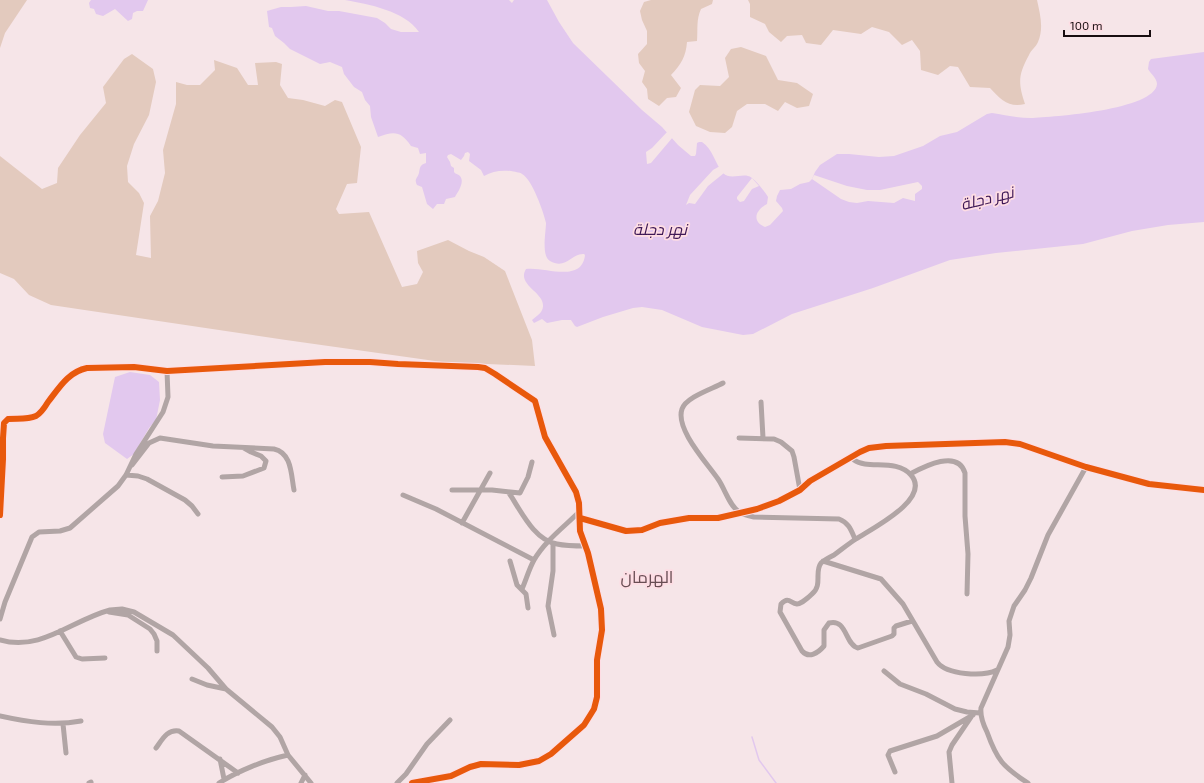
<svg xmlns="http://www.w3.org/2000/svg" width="1204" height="783" viewBox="0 0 1204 783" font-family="'Exo 2',Cairo,sans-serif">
	<rect width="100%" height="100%" fill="#f6e5e8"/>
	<path fill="#e3cabe" d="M0 0H27L5 33 0 48Z
		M651 0H713L712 4 701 9C696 20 698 29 697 41L687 42C686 56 681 65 671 75L681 88 676 97 667 98 659 106 648 99 647 89 642 82 645 71 639 63 638 54 647 44V31L642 20 640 11 644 2Z
		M748 0H1037C1040 14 1044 28 1038 42 1036 47 1031 50 1029 55 1018 75 1018 83 1025 104 1009 108 1001 100 990 88L970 87 958 67 950 66 938 75 921 70 920 51 912 40 902 45 889 32 872 27 861 34 833 30 821 45 806 43 802 35 787 36 781 42 769 32 765 24 750 17V4Z
		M741 47 766 56 778 80 797 83 813 94 809 106 797 108 785 102 778 111 765 104H747L737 111 732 127 725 133 710 132 696 126 689 112 695 90 700 85 720 86 729 77 725 58 731 49Z
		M132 54 153 69 156 82 149 115 134 144 127 166 128 182 139 193 144 203 136 255 151 258 150 216 158 201 165 173 163 150 176 104V82L187 85H200L215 70 214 60 237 68 248 85H258L255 63 276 62 282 64 280 85 288 98 303 100 325 106 335 100 342 102 361 147 357 183 347 184 336 209 339 214 369 212 402 287 417 284 423 272 418 263 417 251 448 240 469 251 484 257 505 271 532 340 535 366 442 362 286 340 51 305 29 295 14 279 0 273V156L42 189 57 183 58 168 80 135 106 103 103 87 124 59Z"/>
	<path fill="#e2c8ee" d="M91 0H148L143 11H137L133 13 132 19 128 21 115 9 103 16 96 14 94 9 90 8 89 3Z
		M345 0H509L512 3 514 0H547L559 22 573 43 642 110 662 127 678 145 691 156H695L696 154 697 143 699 142H702C713 149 715 164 723 173 730 180 740 174 748 176 754 177 765 192 768 197L767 204C756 210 751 221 765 227L770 225 783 211 782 208 776 201 777 196 780 190 791 189 800 184 809 182 812 179 815 172 820 165 837 154H849L879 157 894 156 923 146 940 136 957 132 987 114 992 113C1005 115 1018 118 1031 118 1052 117 1155 110 1157 84 1157 78 1150 73 1148 69L1149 62 1151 59 1204 52V222L1168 225 1132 231 1083 244 996 253 950 260 873 288 792 314 753 334 743 335 702 327 662 310 642 307 633 308 603 317 577 327 575 326 571 320H562L547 323 542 319 534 323 532 320C535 317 539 315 541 312 552 294 515 287 526 269 544 266 582 284 585 255L584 254C572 253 566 270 550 261 541 256 546 232 546 223 544 213 532 179 522 174 520 172 514 172 511 171 501 170 492 171 484 176L481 170 469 161 470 154 468 152 465 153 464 156 461 160 451 154 448 155 447 157 450 162 451 166 454 168V172C455 174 458 174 460 176 465 182 458 192 455 197L446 199 444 204H437L433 209 427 204 422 187 417 185C414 179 417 179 419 173 420 167 420 165 426 163V153L420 154 418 148 411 146C401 131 394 131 378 137L371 117 370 106 365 100 362 92 354 87 344 74 342 67 330 62 320 64 290 49 284 43 275 36 272 28 269 27 267 11 281 7H291L306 6 328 11H339L377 18 385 23 391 29 401 32H419C405 11 368 4 345 0Z
		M130 372 150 375 159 382 160 400 156 420 149 428 134 454 127 459 105 443 103 434 115 377Z"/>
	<path fill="#f6e5e8" d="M668 131 673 137 651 163 647 164 646 152 652 148Z
		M720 166 724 173 708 186 695 204 689 203 686 205 690 195 713 170Z
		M814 175 847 186 867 190H880L918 182 922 186V189L915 194V201L903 198 894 203 868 201 857 203 849 202 841 199 812 179Z
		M752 178 759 186 752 189 744 201 740 202 737 199V197Z"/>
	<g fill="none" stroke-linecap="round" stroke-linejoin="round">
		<path stroke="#e2c8ee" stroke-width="1.5" d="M752 737 759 760 776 783"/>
		<path stroke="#b1a5a5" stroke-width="5" d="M723 383C712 389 686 397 682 409 675 429 707 463 718 479 725 489 729 505 739 512 743 515 749 516 754 517L839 519C849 523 851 530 855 539
			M761 402 763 438
			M739 438 774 439 781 442 792 451 794 457 800 490
			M853 455 854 460C868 470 896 458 911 475 932 499 871 529 856 539 848 544 841 550 834 555 830 557 824 560 821 563 814 572 823 585 812 594 809 597 801 604 797 604 790 603 789 596 781 604L780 612 802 651C809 659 818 653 824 646V630L829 623C847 618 845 645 858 648L892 636 894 634V628L896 626 912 621
			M132 465 149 443 160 438 213 446 274 449C292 453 291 475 294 490
			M910 474C925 466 958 449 965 473V516L968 554 967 594
			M126 475 138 476 147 479 185 500 192 506 198 514
			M222 477 243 476 264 468 266 461 261 456 251 452 244 448
			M452 490H492L520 493 528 477 532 462
			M509 493C521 511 534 540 557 544 566 546 576 546 586 546
			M403 495 436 509 534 560
			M0 515 3 459V438L4 423 8 419C17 418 27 420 36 416 41 413 45 407 48 402 59 388 68 372 87 368L134 367 167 371 325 362H370L398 364 478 367 485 368 495 374 535 401 545 437 576 492 579 503 580 531 588 553 601 609 602 630 597 660V697L594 709 584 725 551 754 539 761 519 765 481 764 470 767 451 776 412 783
			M580 518 626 531 642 530 660 523 689 518H718L757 509 779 501 800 490 810 481 860 452 869 448 886 446 1005 442 1020 444 1086 467 1149 484 1204 490
			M462 523 490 473
			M553 543V571L548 606 554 635
			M510 561 517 585 526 594 528 608
			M823 561 881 579 903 604 937 662C947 675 983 677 997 670
			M522 589C526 580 529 569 534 560 545 541 564 527 579 512
			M109 612 128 615 150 629 154 634 157 641V651
			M0 619 5 602 32 537 39 532 60 531 70 528 118 486 126 475 136 454 163 412 168 397 167 371
			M60 631 76 657 82 659 105 658
			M0 640C41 652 72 620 110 610L122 609 134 612 173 635 208 668 226 689 272 727 280 737 288 755 311 783
			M884 671 900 684 926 694 955 709 967 712 980 713
			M192 679 207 685 226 689
			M0 716C27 722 54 726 81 721
			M63 724 66 753
			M156 748C162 740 167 729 179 731L238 773
			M220 759 224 779
			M895 772 888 755 890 751 937 736 973 715
			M89 783 91 782
			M219 783C238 771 265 760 288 755
			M301 783 305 775
			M397 783 406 774 427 744 450 720
			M952 783 949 752 952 745 971 717
			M1028 783C1003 767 997 760 987 732 983 724 980 717 981 708L1008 647 1010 635 1009 621 1014 606 1025 590 1031 578 1048 535 1086 467"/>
		<defs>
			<path id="cycleway" d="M0 515 3 459V438L4 423 8 419C17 418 27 420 36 416 41 413 45 407 48 402 59 388 68 372 87 368L134 367 167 371 325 362H370L398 364 478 367 485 368 495 374 535 401 545 437 576 492 579 503 580 531 588 553 601 609 602 630 597 660V697L594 709 584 725 551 754 539 761 519 765 481 764 470 767 451 776 412 783
				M580 518 626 531 642 530 660 523 689 518H718L757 509 779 501 800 490 810 481 860 452 869 448 886 446 1005 442 1020 444 1086 467 1149 484 1204 490"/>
		</defs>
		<use href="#cycleway" stroke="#fedde4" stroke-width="8"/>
		<use href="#cycleway" stroke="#e8590c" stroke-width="6"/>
	</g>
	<g text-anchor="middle" stroke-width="3.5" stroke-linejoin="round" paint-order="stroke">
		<g font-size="16" font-style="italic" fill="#3d1755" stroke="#fedde4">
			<text transform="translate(987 198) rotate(-14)" y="6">نهر دجلة</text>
			<text x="660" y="235">نهر دجلة</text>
		</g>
		<g font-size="17" fill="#694e54" stroke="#fedde4">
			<text x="647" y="583">الهرمان</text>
		</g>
	</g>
	<path d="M1064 30v6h86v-6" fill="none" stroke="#180d10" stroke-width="2"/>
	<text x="1070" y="30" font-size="12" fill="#180d10" stroke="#fedde4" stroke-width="3" paint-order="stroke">100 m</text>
</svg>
